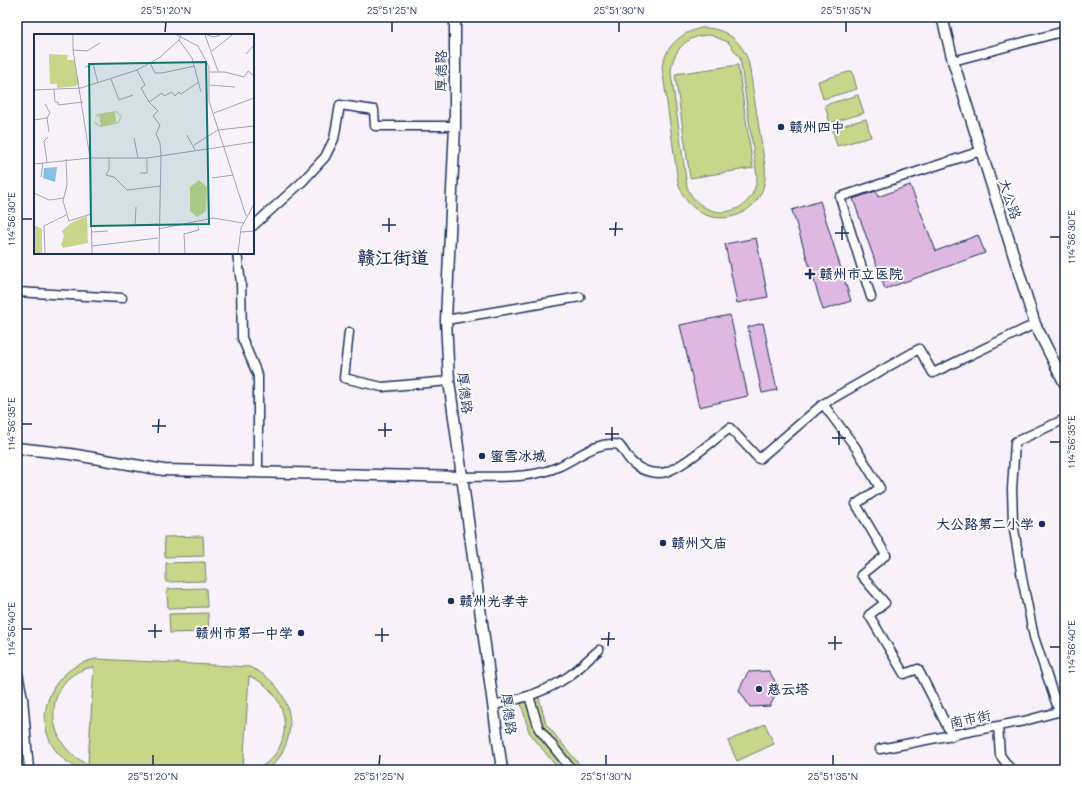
<svg xmlns="http://www.w3.org/2000/svg" width="1082" height="787" viewBox="0 0 1082 787" font-family="Mali,'LXGW WenKai TC',sans-serif">
	<rect width="100%" height="100%" fill="#f8f1f9"/>
	<filter id="ink" filterUnits="userSpaceOnUse"><feTurbulence type="fractalNoise" baseFrequency=".025" numOctaves="2"/><feDisplacementMap in="SourceGraphic" scale="8" xChannelSelector="R" yChannelSelector="G"/><feConvolveMatrix kernelMatrix="1 2 1 2 8 2 1 2 1" color-interpolation-filters="sRGB"/></filter>
	<g filter="url(#ink)">
		<path fill="#c8d68a" stroke="#728274" fill-rule="evenodd" d="M701 28C725 27 743 41 749 64L765 166C771 225 693 238 678 182L662 67C666 46 680 33 701 28ZM710 35 728 42 740 58 757 176C755 218 703 225 687 187L671 73C672 50 687 35 710 35Z
			M738 65 753 168 690 178 675 74Z
			M852 71 857 89 823 99 818 81Z
			M858 95 864 113 830 123 825 105Z
			M866 119 871 137 837 146 832 128Z
			M203 536 204 556 165 557 164 537Z
			M205 562 206 581 166 582V563Z
			M206 588 207 607 168 608 167 589Z
			M208 613 209 632 170 633 169 614Z
			M96 659 249 667C294 685 304 737 268 770H255C298 750 292 693 249 676L243 770H83C25 749 37 670 96 659ZM94 667 88 764C39 744 44 673 94 667Z
			M538 694 546 724 584 770H559L529 732 520 699Z
			M765 724 774 744 737 761 728 741Z"/>
		<path fill="#deb8e1" stroke="#1b2f5e" d="M910 185 936 251 978 235 985 253 885 289 853 199 876 191 878 197Z
			M820 201 851 301 823 310 792 210Z
			M756 238 768 297 737 303 725 244Z
			M730 315 748 396 699 407 680 325Z
			M763 323 777 390 762 393 748 327Z
			M769 671 779 688 770 706 750 707 739 690 748 672Z"/>
		<g fill="none" stroke-linecap="round" stroke-linejoin="round">
			<defs>
				<path id="minor" d="M953 61 1065 31
					M253 226 302 182 325 157 334 139 340 105 374 110 375 126H455
					M237 253 241 283 242 338 258 376V471
					M17 292 122 298
					M871 297 840 197 981 151
					M446 320 580 297
					M349 332 344 378 382 387 449 381
					M463 477C495 476 530 480 560 466 579 457 598 440 619 445 624 450 628 460 634 464 642 471 656 475 666 472 686 465 712 441 730 428L759 459 823 404
					M17 669 23 698 29 770
					M529 696 539 729 572 770
					M494 705C521 699 546 692 569 676 579 669 589 658 599 650
					M1059 712 1034 637 1022 578 1013 523 1012 489 1015 442 1065 419
					M998 726 1000 755 1011 770
					M952 736 918 669 904 674 869 615 885 603 861 575 886 555 856 504 880 488 856 448 823 404 919 349 933 373 1035 324
					M880 749 1024 721 1065 710"/>
				<path id="tertiary" d="M455 17V126L446 320 449 381 502 770
					M942 17 953 61 1035 324 1065 384
					M17 448 70 454 164 470 463 477"/>
			</defs>
			<use href="#minor" stroke="#1b2f5e" stroke-width="11"/>
			<use href="#tertiary" stroke="#1b2f5e" stroke-width="13"/>
			<use href="#minor" stroke="#fff" stroke-width="8"/>
			<use href="#tertiary" stroke="#fff" stroke-width="10"/>
		</g>
	</g>
	<path fill="none" stroke="#1b2f5e" stroke-width="1.5" d="M165 32 166 22M392 32V22M619 32V22M846 32V22M22 219H32M382 225H396M609 229H623M389 232V218M835 233H849M615 236 616 222M1050 237H1060M842 240V226M22 424H32M152 426H166M378 430H392M158 433 159 419M605 434H619M385 437V423M832 438H846M612 441V427M1050 442H1060M839 445V431M22 629H32M148 631H162M375 635H389M155 638V624M601 639H615M382 642V628M828 643H842M608 646 609 632M1050 647H1060M835 650V636M153 765V755M379 765 380 755M606 765V755M833 765V755"/>
	<g fill="#1b2f5e" stroke="#fff" stroke-width="1.5">
		<circle cx="781" cy="127" r="4"/>
		<path d="M808 268h4v4h4v4h-4v4h-4v-4h-4v-4h4z"/>
		<circle cx="482" cy="456" r="4"/>
		<circle cx="1042" cy="524" r="4"/>
		<circle cx="663" cy="543" r="4"/>
		<circle cx="451" cy="601" r="4"/>
		<circle cx="301" cy="633" r="4"/>
		<circle cx="759" cy="689" r="4"/>
	</g>
	<g text-anchor="middle" stroke-width="3.5" stroke-linejoin="round" paint-order="stroke">
		<g font-size="14" fill="#1b2f5e" stroke="#fff">
			<text transform="translate(441 71) rotate(-90)" y="5">厚德路</text>
			<text transform="translate(1010 199) rotate(72)" y="5">大公路</text>
			<text transform="translate(465 393) rotate(83)" y="5">厚德路</text>
			<text transform="translate(509 714) rotate(83)" y="5">厚德路</text>
			<text transform="translate(970 719) rotate(-12)" y="5">南市街</text>
		</g>
		<g font-size="14" font-weight="bold" fill="#1b2f5e" stroke="#fff" text-anchor="start">
			<text x="789" y="132">赣州四中</text>
			<text x="819" y="279">赣州市立医院</text>
			<text x="490" y="461">蜜雪冰城</text>
			<text x="1034" y="529" text-anchor="end">大公路第二小学</text>
			<text x="671" y="548">赣州文庙</text>
			<text x="459" y="606">赣州光孝寺</text>
			<text x="293" y="638" text-anchor="end">赣州市第一中学</text>
			<text x="767" y="694">慈云塔</text>
		</g>
		<g font-size="18" font-weight="bold" fill="#1b2f5e" stroke="#fff">
			<text x="393" y="264">赣江街道</text>
		</g>
	</g>
	<g transform="translate(34 34)">
		<rect width="220" height="220" fill="#f8f1f9"/>
		<path d="M15 20 34 21 33 26H40L45 50 42 52 23 54V50H16ZM82 77 88 82 85 89 67 93 60 89 63 80ZM81 78 87 82 84 88 66 91 61 88V84L65 81 67 91 82 88ZM165 146 173 153 172 177 163 183 156 177V153ZM53 182 54 209 29 214 27 211 30 202 28 197 37 189ZM0 191 8 195V219H0Z" fill="#c8d68a" fill-rule="evenodd"/>
		<path d="M23 133 21 148 9 144 10 134Z" fill="#81c1e2"/>
		<path fill="none" stroke="#a0a3bb" stroke-width="1" d="M39 1V16L56 124 58 219M143 1 164 12 175 33V67L212 182M171 1 184 37M173 1 180 3 186 1M145 6 158 24 167 58M39 16 53 17 66 9M178 17 198 1M212 20 220 11M116 29 121 39H128L161 32M51 33 59 30 64 49M103 36 111 51 107 54 115 68 128 59 130 62 138 58 141 62 145 58 147 60 165 48M176 38H191L210 43 214 37 220 42M77 45 85 66 99 61M176 51 201 53M20 55 21 68H24V71L49 68M0 56 47 54 103 36 125 24 145 6 147 1M115 68 124 77 119 82 126 91 122 100 126 109 127 121 125 219M11 70 16 79 13 84 15 98M180 79 220 64M0 86 13 84M153 101 161 116M100 104 104 124M160 111 184 96 220 92M75 123V135L72 141 80 143 93 156 127 152M32 125 33 151 29 167 35 187 57 180M13 128 10 107 14 103M0 130 56 124H113L220 108M106 139H113V124M7 143 9 129M178 144 199 141M0 159 15 166 30 164M102 173 101 191 124 190M124 195 179 184 209 189M58 198 74 197M207 198 220 197M58 212 124 204M11 219 10 192 32 181M151 219 150 200 165 196 164 192M204 219 207 194 220 170"/>
		<path fill="#0f766e" fill-opacity="0.15" stroke="#0f766e" stroke-width="2" d="M172 28 175 190 57 192 55 30Z"/>
		<rect width="220" height="220" fill="none" stroke="#1b2f5e" stroke-width="2"/>
	</g>
	<rect width="1082" height="787" fill="none" stroke="#fff" stroke-width="44"/>
	<rect x="22" y="22" width="1038" height="743" fill="none" stroke="#1b2f5e" stroke-width="1.5"/>
	<g font-size="10" text-anchor="middle" fill="#1b2f5e">
		<text x="166" y="14">25°51'20"N</text>
		<text x="392" y="14">25°51'25"N</text>
		<text x="619" y="14">25°51'30"N</text>
		<text x="846" y="14">25°51'35"N</text>
		<text transform="translate(11 219) rotate(-90)" y="4">114°56'30"E</text>
		<text transform="translate(1071 237) rotate(-90)" y="4">114°56'30"E</text>
		<text transform="translate(11 424) rotate(-90)" y="4">114°56'35"E</text>
		<text transform="translate(1071 442) rotate(-90)" y="4">114°56'35"E</text>
		<text transform="translate(11 629) rotate(-90)" y="4">114°56'40"E</text>
		<text transform="translate(1071 647) rotate(-90)" y="4">114°56'40"E</text>
		<text x="153" y="780">25°51'20"N</text>
		<text x="379" y="780">25°51'25"N</text>
		<text x="606" y="780">25°51'30"N</text>
		<text x="833" y="780">25°51'35"N</text>
	</g>
</svg>
